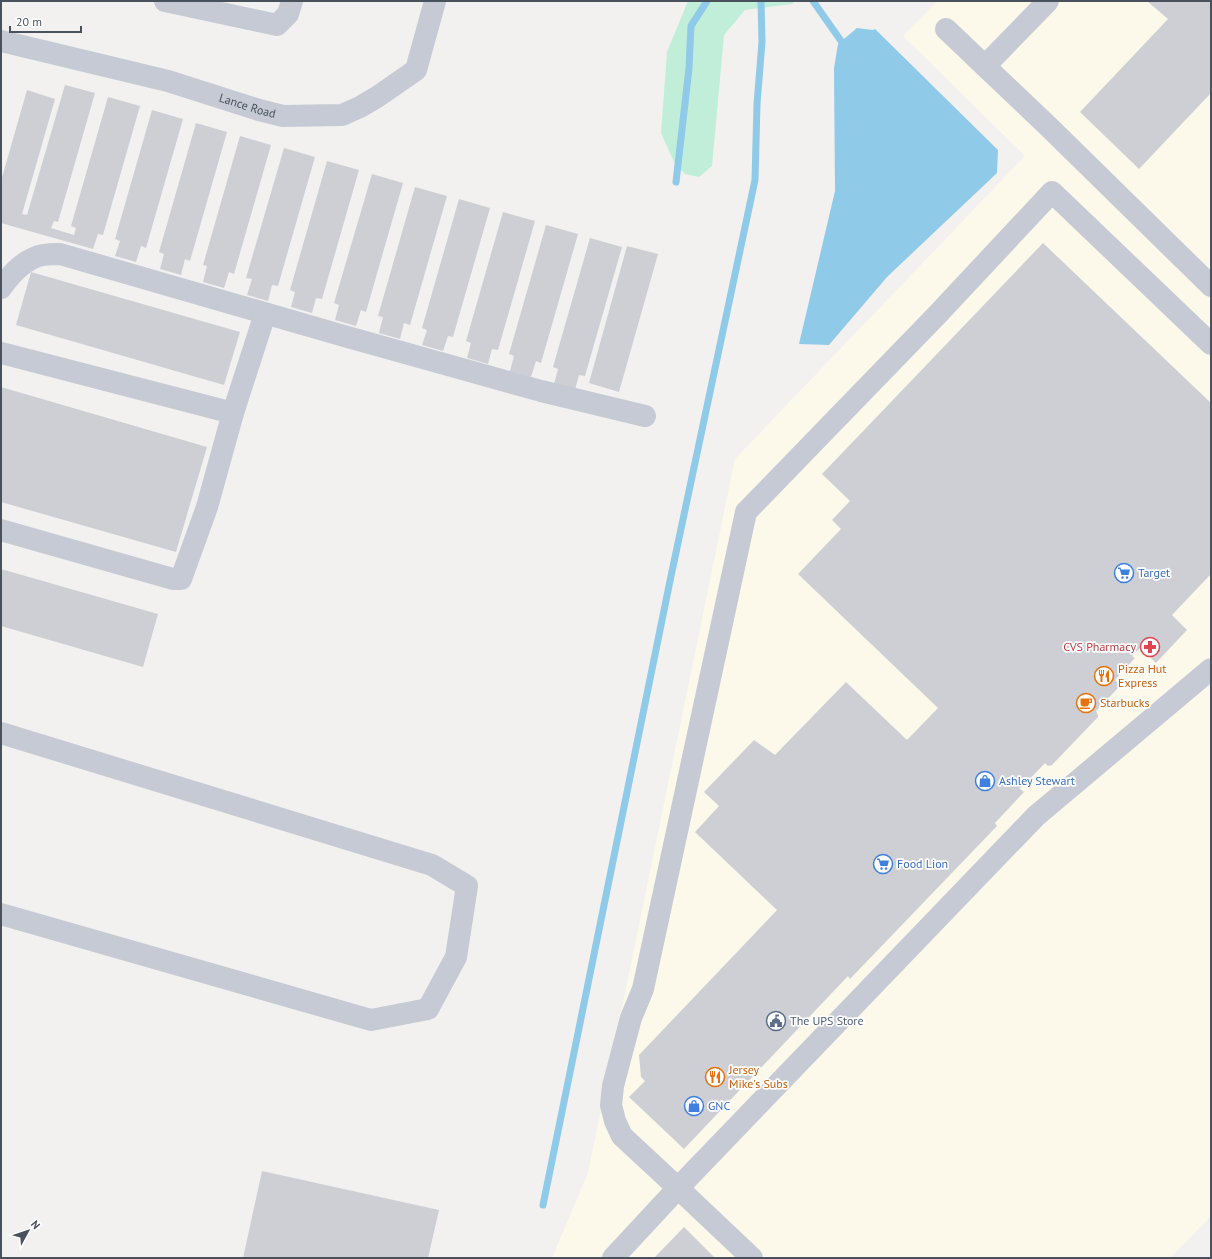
<svg xmlns="http://www.w3.org/2000/svg" width="1212" height="1259" viewBox="0 0 1212 1259" font-family="'PT Sans',sans-serif">
	<rect width="100%" height="100%" fill="#f2f1f0"/>
	<path fill="#fcf9eb" d="M938 1H1211V1216L1170 1258H552L588 1173 735 459 1025 156 903 36Z"/>
	<path fill="#c1eed8" d="M688 1H795L792 4 745 10 724 35 712 166 699 177 685 174 674 162 661 133 667 52Z"/>
	<path fill="#90cae9" d="M857 28 873 30 875 29 998 150 997 173 887 277 829 345 799 344 835 191 834 68 838 44Z"/>
	<g fill="none" stroke-linecap="round" stroke-linejoin="round">
		<path stroke="#90cae9" stroke-width="7" d="M813 1 846 48
			M676 182 689 68 691 26 707 1
			M543 1205 671 576 755 180 757 104 762 42 761 1"/>
	</g>
	<path fill="#cdcfd4" d="M1147 1H1211V93L1139 169 1080 112 1168 19Z
		M65 85 95 93 58 222 54 221 51 228 74 235 76 228 71 226 108 97 140 106 103 235 98 234 93 249 1 223V181L27 90 55 99 22 214 27 215Z
		M152 110 183 119 146 248 141 246 136 262 115 256 120 241 115 239Z
		M196 123 227 132 190 261 185 259 181 275 160 269 164 254 159 252Z
		M240 136 271 145 234 274 229 272 224 288 203 282 207 266 203 265Z
		M284 148 315 157 278 286 272 285 268 301 247 295 252 279 246 278Z
		M327 161 359 170 322 299 316 298 312 313 291 307 295 292 290 290Z
		M372 174 403 183 366 312 361 310 356 326 335 320 339 305 334 303Z
		M415 187 447 196 410 325 404 323 400 339 379 333 383 317 378 316Z
		M459 199 490 208 453 337 448 336 443 351 422 345 427 330 422 328Z
		M503 212 535 221 498 350 492 349 488 364 467 358 471 343 466 341Z
		M546 225 578 234 541 363 536 361 531 377 510 371 514 356 509 354Z
		M590 238 622 247 585 376 579 375 575 390 554 384 558 369 553 367Z
		M1043 243 1211 403V574L1172 615 1187 630 1156 663 1140 648 1132 656 1135 658 1115 680 1118 683 1119 687 1096 711 1098 715V717L1052 765 1048 766 1045 763 1022 787 1019 788 1024 792 995 823 997 826 850 979 848 976 684 1149 629 1097 645 1081 641 1077 639 1055 777 910 695 832 719 806 704 792 754 740 775 755 846 682 907 740 938 708 798 574 841 529 832 520 850 501 822 474Z
		M627 246 658 254 619 392 589 383Z
		M31 272 240 332 224 385 16 325Z
		M1 387 207 447 176 552 1 502Z
		M1 569 158 614 143 667 1 626Z
		M262 1171 439 1210 428 1258H243Z
		M684 1227 715 1258H654Z"/>
	<g fill="none" stroke-linecap="round" stroke-linejoin="round">
		<g stroke="#c5cad4" stroke-width="22">
			<path d="M165 1 277 25 288 14 292 1"/>
			<path d="M946 29 1051 129 1211 286"/>
			<path id="s1" d="M1 41 168 81 259 110 283 116 342 115 360 107 377 97 416 70 435 1"/>
			<path d="M985 66 1048 1"/>
			<path d="M1 288C11 274 26 258 43 255 49 254 54 254 60 254L344 336 541 391 645 416"/>
			<path d="M1211 344 1052 192 937 315 746 512 643 989 631 1018 613 1086 611 1105 615 1121 622 1136 678 1188 1036 816 1211 669"/>
			<path d="M1 353 233 413"/>
			<path d="M1 530 173 579H181L207 507 233 413 265 314"/>
			<path d="M1 733 432 865 467 886 456 957 428 1009 371 1020 1 914"/>
			<path d="M613 1258 678 1188 752 1258"/>
		</g>
	</g>
	<defs>
		<symbol id="supermarket-ring" viewBox="-11 -11 22 22"><circle r="9.5" fill="#fff" stroke="#3f7fe0" stroke-width="1.5"/><path d="M-6-5.5h2.5l.6 2H6L4.5 2H-2.5L-4.4-4H-6ZM-1.5 3.2a1.3 1.3 0 1 0 .1 0ZM3 3.2a1.3 1.3 0 1 0 .1 0Z" fill="#3f7fe0"/></symbol>
		<symbol id="pharmacy-ring" viewBox="-11 -11 22 22"><circle r="9.5" fill="#fff" stroke="#e0444e" stroke-width="1.5"/><path d="M-2-6h4v4h4v4h-4v4h-4v-4h-4v-4h4Z" fill="#e0444e"/></symbol>
		<symbol id="restaurant-ring" viewBox="-11 -11 22 22"><circle r="9.5" fill="#fff" stroke="#e8710a" stroke-width="1.5"/><path d="M-5-6h1v4h1v-4h1v4h1v-4h1v5L-1.5 .5V6h-2V.5L-5-1ZM5-6V6H3V1.5H1.5Q1.5-4 5-6Z" fill="#e8710a"/></symbol>
		<symbol id="cafe-ring" viewBox="-11 -11 22 22"><circle r="9.5" fill="#fff" stroke="#e8710a" stroke-width="1.5"/><path d="M-5.5-4.5H6V0H3Q3 3.5 0 3.5H-2.5Q-5.5 3.5-5.5 0ZM3-3.2v2h1.7v-2ZM-6 4.5H4V6H-6Z" fill="#e8710a"/></symbol>
		<symbol id="shop-ring" viewBox="-11 -11 22 22"><circle r="9.5" fill="#fff" stroke="#3f7fe0" stroke-width="1.5"/><path d="M-5-2.5h2.3a2.7 3.5 0 0 1 5.4 0H5L5.5 6h-11ZM-1.5-2.5h3a1.5 2.3 0 0 0-3 0Z" fill="#3f7fe0"/></symbol>
		<symbol id="civic-ring" viewBox="-11 -11 22 22"><circle r="9.5" fill="#fff" stroke="#5c6f8a" stroke-width="1.5"/><path d="M-.6-6.5H3V-4.5H.6V-3L4-1V1h2V6H-6V1h2V-1L-.6-3ZM-1.2 2.5V6h2.4V2.5Z" fill="#5c6f8a"/></symbol>
	</defs>
	<g fill-rule="evenodd">
		<use href="#supermarket-ring" x="1113" y="562" width="22" height="22"/>
		<use href="#pharmacy-ring" x="1139" y="636" width="22" height="22"/>
		<use href="#restaurant-ring" x="1093" y="665" width="22" height="22"/>
		<use href="#cafe-ring" x="1075" y="692" width="22" height="22"/>
		<use href="#shop-ring" x="974" y="770" width="22" height="22"/>
		<use href="#supermarket-ring" x="872" y="853" width="22" height="22"/>
		<use href="#civic-ring" x="765" y="1010" width="22" height="22"/>
		<use href="#restaurant-ring" x="704" y="1066" width="22" height="22"/>
		<use href="#shop-ring" x="683" y="1095" width="22" height="22"/>
	</g>
	<g text-anchor="middle" stroke-width="3.5" stroke-linejoin="round" paint-order="stroke">
		<g font-size="12" fill="#49515d" stroke="#fff">
			<text dy="4" stroke="none"><textPath href="#s1" startOffset="255">Lance Road</textPath></text>
		</g>
		<g font-size="12" fill="#366cbe" stroke="#fff" text-anchor="start">
			<text x="1138" y="577">Target</text>
			<text x="999" y="785">Ashley Stewart</text>
			<text x="897" y="868">Food Lion</text>
			<text x="708" y="1110">GNC</text>
		</g>
		<g font-size="12" fill="#be3a42" stroke="#fff" text-anchor="end">
			<text x="1136" y="651">CVS Pharmacy</text>
		</g>
		<g font-size="12" fill="#c56008" stroke="#fff" text-anchor="start">
			<text x="1118" y="673">Pizza Hut<tspan x="1118" dy="14">Express</tspan></text>
			<text x="1100" y="707">Starbucks</text>
			<text x="729" y="1074">Jersey<tspan x="729" dy="14">Mike's Subs</tspan></text>
		</g>
		<g font-size="12" fill="#4e5e75" stroke="#fff" text-anchor="start">
			<text x="790" y="1025">The UPS Store</text>
		</g>
	</g>
	<rect width="1212" height="1259" fill="none" stroke="#49515d" stroke-width="4"/>
	<g transform="translate(28 1231) rotate(50)" stroke="#ffffff" stroke-width="3" paint-order="stroke">
	<path d="M0-3L7 15L0 10L-7 15Z" fill="#49515d"/>
	<text y="-6" font-size="11" font-weight="bold" text-anchor="middle" fill="#49515d">N</text>
	</g>
	<path d="M10 26v6h71v-6" fill="none" stroke="#49515d" stroke-width="2"/>
	<text x="16" y="26" font-size="12" fill="#49515d" stroke="#ffffff" stroke-width="3" paint-order="stroke">20 m</text>
</svg>
